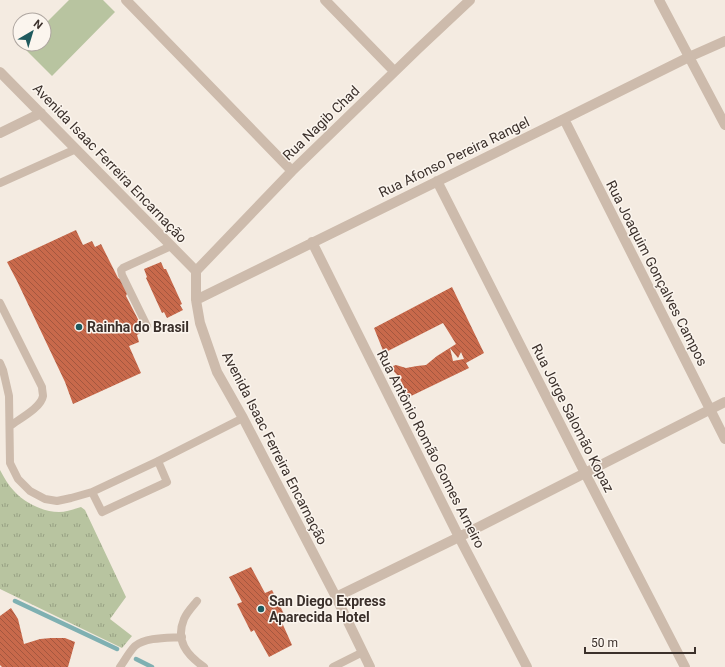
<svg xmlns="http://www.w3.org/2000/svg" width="725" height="667" viewBox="0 0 725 667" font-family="Roboto,sans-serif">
	<defs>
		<pattern id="grass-tufts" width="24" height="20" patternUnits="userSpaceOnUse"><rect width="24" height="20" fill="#b8c4a0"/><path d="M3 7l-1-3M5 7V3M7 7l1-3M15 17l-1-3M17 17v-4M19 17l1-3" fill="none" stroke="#97a083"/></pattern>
		<pattern id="building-back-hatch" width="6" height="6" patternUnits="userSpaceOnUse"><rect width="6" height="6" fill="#c8694b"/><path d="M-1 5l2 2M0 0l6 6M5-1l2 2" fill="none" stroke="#a4573f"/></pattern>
	</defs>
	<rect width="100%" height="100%" fill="#f4ebe1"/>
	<path fill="url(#grass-tufts)" d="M0 470C4 477 8 485 14 491 25 503 43 512 59 512 66 512 74 509 81 507L85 510 126 597 110 619 132 636 122 648 0 589Z"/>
	<path fill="#b8c4a0" d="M69 0H103L115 12 52 76 23 47 25 44H44V25Z"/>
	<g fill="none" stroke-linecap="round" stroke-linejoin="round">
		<path stroke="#7fb0b2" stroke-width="4.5" d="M15 601 117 649
			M136 659 152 667"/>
	</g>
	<path fill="url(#building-back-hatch)" fill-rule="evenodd" d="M76 230 83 245 92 241 95 247 101 244 118 278 123 281 128 291 126 296 144 331 137 335 139 342 129 346 141 373 73 404 65 382 17 281 7 262Z
		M161 262 164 269H166L182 304 180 305 183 310 167 318 164 312 162 313 146 278 147 277 144 269Z
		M452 287 484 353 466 363 469 368 409 397 399 377 390 367 396 365 406 368 417 366 426 365 437 356 456 344 443 323 384 353 374 328ZM450 348 458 358 461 352 464 359 453 361Z
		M251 567 265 593 272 590 284 614 279 616 292 645 269 657 254 630 251 632 237 604 242 602 229 577Z
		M11 608 18 619 24 644 40 639 51 638H65L75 642 68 667H2L0 665V616Z"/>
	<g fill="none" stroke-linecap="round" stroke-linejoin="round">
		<path stroke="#cdbbac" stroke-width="8" d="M0 183 76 149
			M0 303 42 387C42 390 43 394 43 396 41 408 19 419 10 426
			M147 326 122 275 121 270 123 268 171 246
			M0 363 3 370 9 396 10 463 18 479 30 491 45 499 57 501 71 498 92 492 158 461 243 418
			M92 492 102 512 167 482 158 461
			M197 601C193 606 187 612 184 619 175 641 187 655 204 667
			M120 667C125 660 129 652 135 646 146 637 168 638 182 637
			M333 667 363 652"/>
		<path stroke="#cdbbac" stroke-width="10" d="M126 0 292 171
			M325 0 394 71
			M659 0 725 125
			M0 72 196 271V300L200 323 217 372 243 418 336 597 370 667
			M564 119 725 439
			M0 133 41 113
			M437 181 585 473 685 667
			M312 242 459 537 527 667
			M196 271 292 171 419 48 470 0
			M196 300 564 119 689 57 725 41
			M336 597 459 537 725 402"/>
	</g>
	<g fill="#1f5a5e" stroke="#fbf5ee" stroke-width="1.5">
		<circle cx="79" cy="327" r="4"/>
		<circle cx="261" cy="609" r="4"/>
	</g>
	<g text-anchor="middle" stroke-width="3" stroke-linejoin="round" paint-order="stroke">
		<g font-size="14" fill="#3b302b" stroke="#fbf5ee">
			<text transform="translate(321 123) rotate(-44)" y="5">Rua Nagib Chad</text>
			<text transform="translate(454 157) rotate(-26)" y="5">Rua Afonso Pereira Rangel</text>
			<text transform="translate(110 163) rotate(46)" y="5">Avenida Isaac Ferreira Encarnação</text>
			<text transform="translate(657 273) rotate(63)" y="5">Rua Joaquim Gonçalves Campos</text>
			<text transform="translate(573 418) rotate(63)" y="5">Rua Jorge Salomão Kopaz</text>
			<text transform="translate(275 448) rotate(63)" y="5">Avenida Isaac Ferreira Encarnação</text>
			<text transform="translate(431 449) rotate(63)" y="5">Rua Antônio Romão Gomes Arneiro</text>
		</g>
		<g font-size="14" font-weight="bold" fill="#3b302b" stroke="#fbf5ee" text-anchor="start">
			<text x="87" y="332">Rainha do Brasil</text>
			<text x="269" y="606">San Diego Express<tspan x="269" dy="16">Aparecida Hotel</tspan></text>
		</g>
	</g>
	<g transform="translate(32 32) rotate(38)"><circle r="19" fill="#fbf5ee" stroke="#aea6a0"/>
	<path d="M0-3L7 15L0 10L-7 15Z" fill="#1f5a5e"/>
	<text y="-6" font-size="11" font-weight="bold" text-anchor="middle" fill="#3b302b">N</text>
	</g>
	<path d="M585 647v6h110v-6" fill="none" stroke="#3b302b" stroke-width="2"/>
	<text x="591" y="647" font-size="12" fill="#3b302b" stroke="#fbf5ee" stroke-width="3" paint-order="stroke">50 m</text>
</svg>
